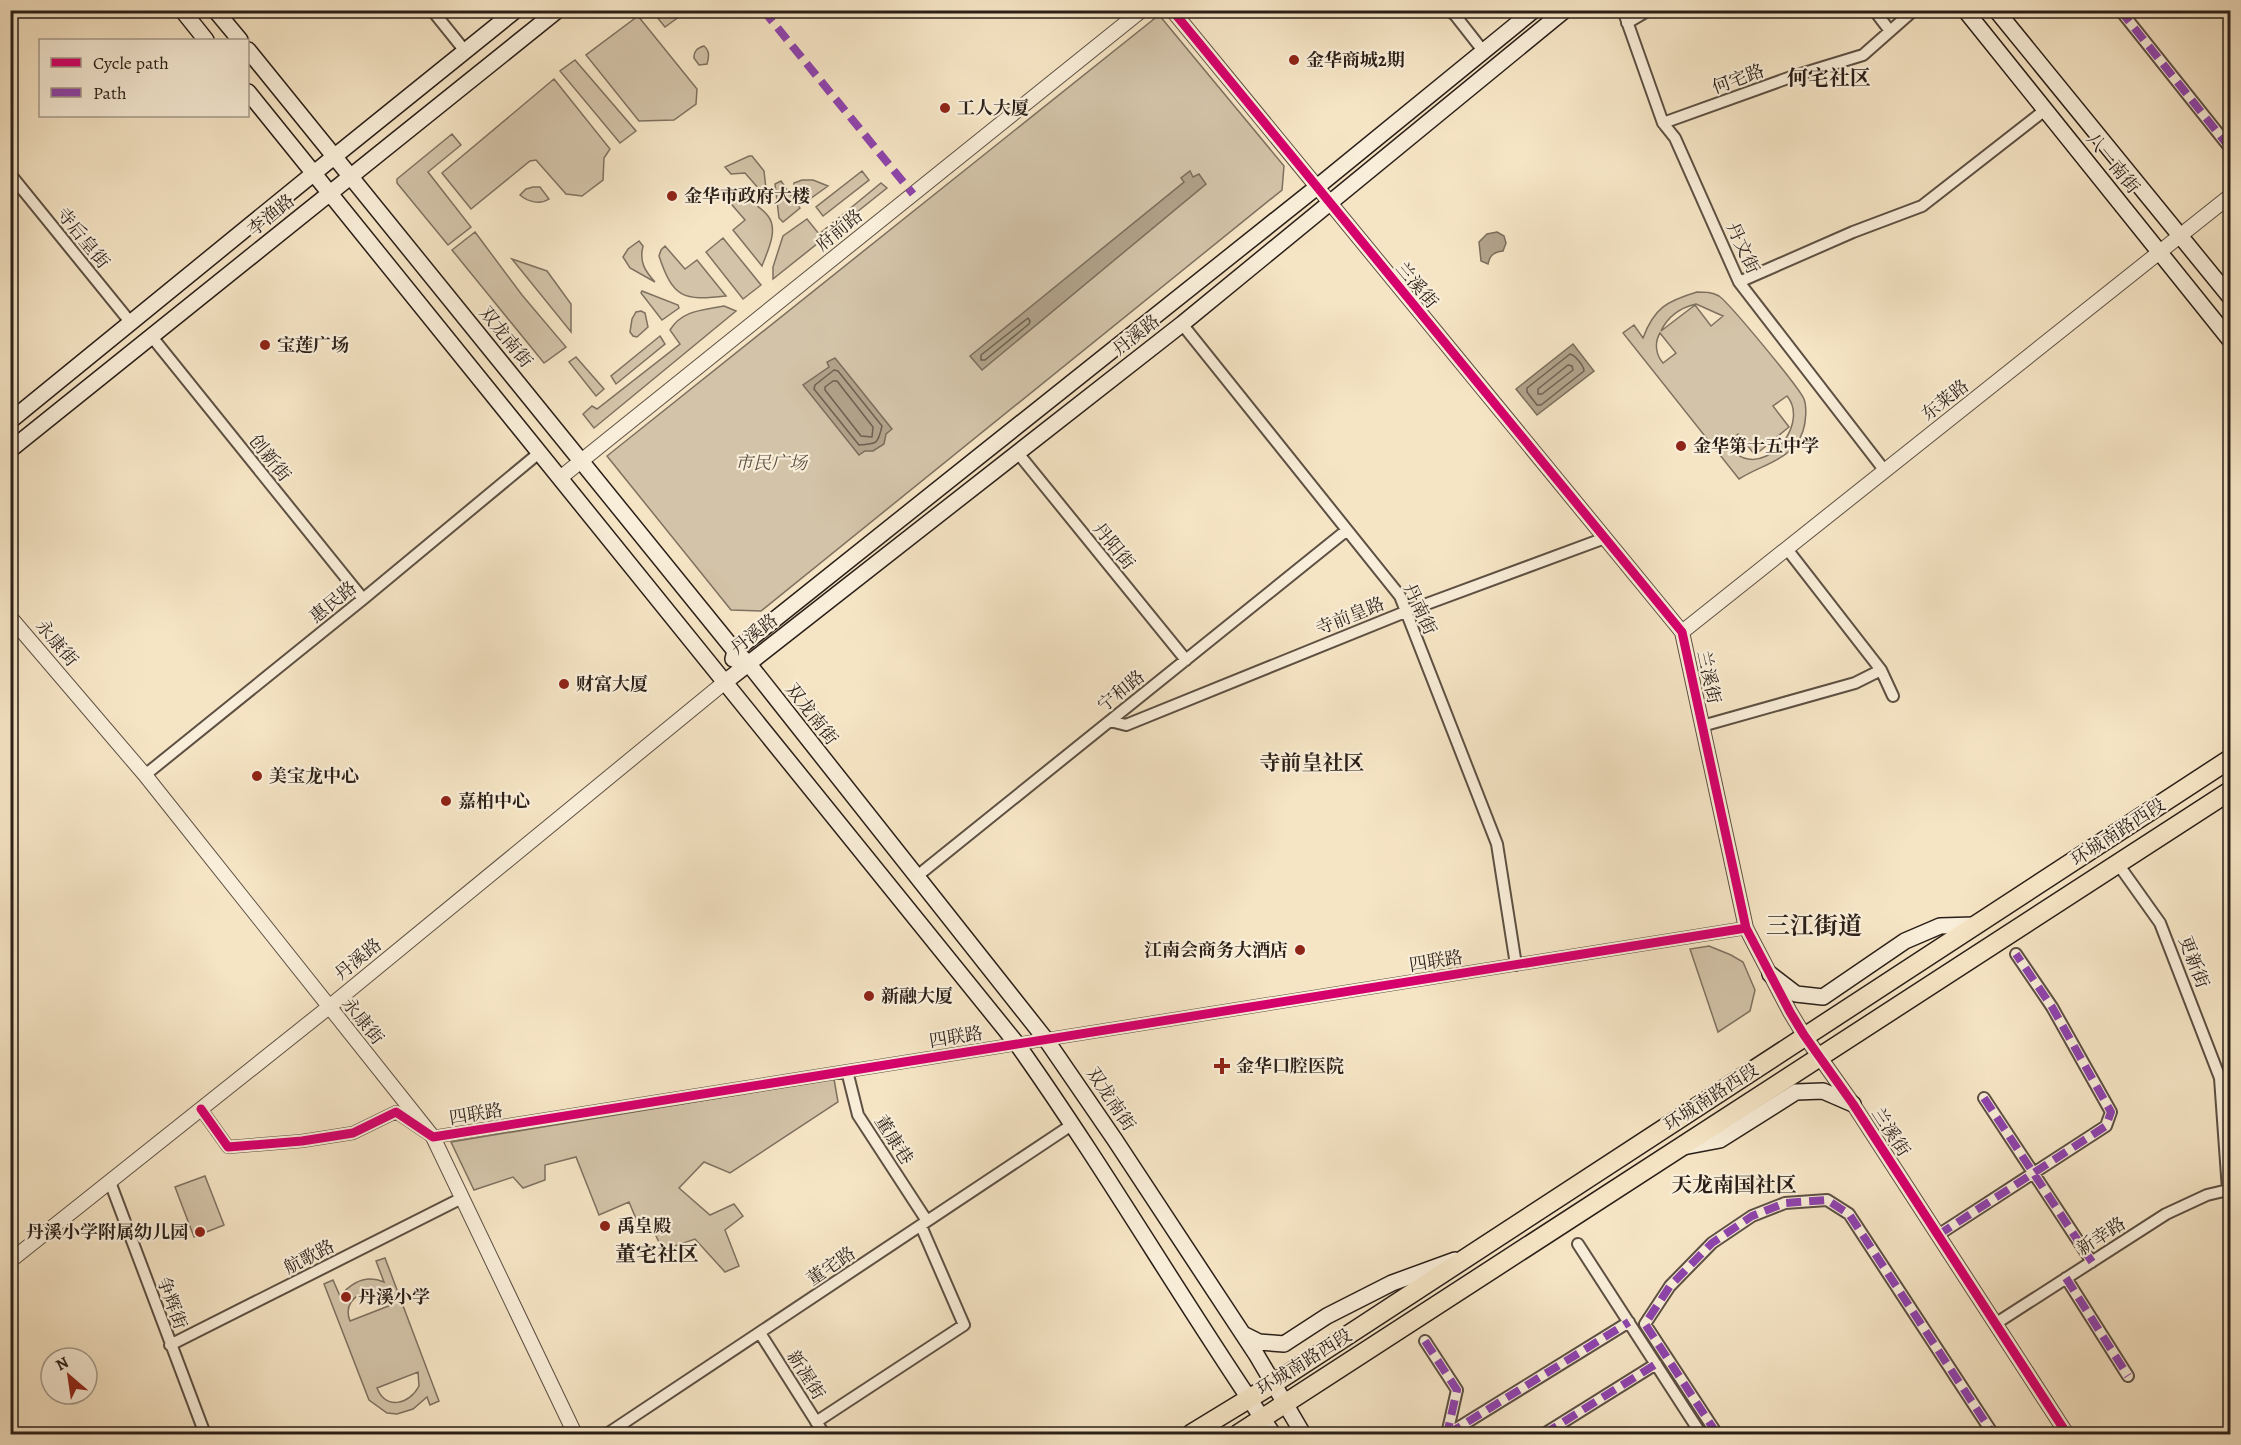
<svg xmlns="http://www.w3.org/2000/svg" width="2241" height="1445" viewBox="0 0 2241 1445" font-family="Alegreya,'Noto Serif SC',serif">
	<rect width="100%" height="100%" fill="#f6e5c5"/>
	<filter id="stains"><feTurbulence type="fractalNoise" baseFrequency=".00333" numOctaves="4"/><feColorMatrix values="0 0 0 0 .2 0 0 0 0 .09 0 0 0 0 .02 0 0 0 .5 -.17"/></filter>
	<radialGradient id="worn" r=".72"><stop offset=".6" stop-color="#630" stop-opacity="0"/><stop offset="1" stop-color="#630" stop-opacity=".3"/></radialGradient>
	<path fill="#d3c3a8" stroke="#7e7160" stroke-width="1.5" fill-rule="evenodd" d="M652 11H687L665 27Z
		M1159 15 1284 166 1282 190 761 611 731 610 607 456Z
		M638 16 697 89 696 104 674 120 639 121 586 55Z
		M704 46C710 51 709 57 707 64L699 65 694 58C694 51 697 48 704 46Z
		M575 60 636 131 620 143 560 71Z
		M554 79 610 149 604 158 603 180 582 196 566 194 536 160 530 161 471 209 442 173Z
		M452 134 461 145 428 172 471 227 448 245 397 183V179Z
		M749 156H752L764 171 767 198 745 173 731 174 725 167Z
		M862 171 869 180 823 216 816 207Z
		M802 180H813L828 186 807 201 794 186V183Z
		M781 181 800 208 783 222 779 218 775 184Z
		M881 183 887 188 773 279V267L783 236 807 219 819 234Z
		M533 187H540L549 199C540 205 528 202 520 195L526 189Z
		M739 193 743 194C750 203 762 207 768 216 779 230 767 252 762 266L733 230 745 220 727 199 733 194Z
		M475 232 522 295 566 347 544 363 452 250Z
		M723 238 761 285 743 299 706 252Z
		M639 241 643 246C639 262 645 271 655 282L630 268 623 257 628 249Z
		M665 246 685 269 697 260 726 296C683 301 673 298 659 256L661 250Z
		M512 259 547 271 571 304V332Z
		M642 291 678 305 679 308 662 320 641 293Z
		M1697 292C1705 292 1712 292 1719 296 1730 304 1798 386 1804 399 1807 407 1806 422 1803 431 1793 460 1762 464 1739 479L1623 333 1634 325 1643 338C1654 308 1667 301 1697 292ZM1696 304 1723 316 1711 326 1695 305 1661 331C1668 316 1679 308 1696 304ZM1660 333 1676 353 1663 363C1656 355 1654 343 1660 333ZM1787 396C1808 421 1774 468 1744 458 1737 456 1731 449 1726 444L1738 434 1755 455 1789 427 1773 406Z
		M724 306 736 311 594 428 583 414 592 406 597 409 680 344 670 330C682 310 703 310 724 306Z
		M641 311 645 313 648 327 637 337 633 336 630 332 632 319 636 312Z
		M660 336 665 344 616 384 611 376Z
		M576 357 604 389 596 396 569 362Z
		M1709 946 1731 955 1743 962 1755 990 1750 1011 1718 1032 1690 949Z
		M834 1079 838 1102 730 1173 704 1162 679 1188 710 1215 734 1204 743 1216 725 1230 739 1266 725 1272 695 1239 663 1250 655 1234 642 1233 629 1202 599 1215 576 1157 545 1165V1180L523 1188 513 1177 474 1190 451 1142Z
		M205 1176 224 1225 194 1237 175 1187Z
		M385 1258 439 1401 430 1405 427 1397 413 1409 397 1414 387 1413 369 1400 324 1284 333 1280 340 1296C352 1282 366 1274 384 1282L376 1261ZM367 1291C379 1291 385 1294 391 1305L350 1321C344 1306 353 1296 367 1291ZM418 1372 419 1386C409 1405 386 1410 377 1388Z"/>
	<path fill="#b1a28a" stroke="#7b6e5c" stroke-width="1.5" d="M1190 171 1193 177 1199 174 1206 184 982 370 970 356 1184 182 1181 178Z
		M1497 232 1504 236 1506 243 1503 251C1494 252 1490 255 1488 264L1481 261 1479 242 1487 234Z
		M1573 344 1594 371 1537 415 1516 389Z
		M835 358 892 429 886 434 884 444 873 451H865L859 455 803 385 829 367 827 362Z"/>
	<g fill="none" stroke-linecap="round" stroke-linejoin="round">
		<path stroke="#6e6051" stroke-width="1.5" d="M1028 318 1030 321 1029 324 985 360H981V355Z
			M1570 354C1575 355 1584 366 1584 371L1541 405H1537L1527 392V388Z
			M1568 365 1572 366 1573 370 1542 394H1538V389Z
			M834 370 838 371 882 426C878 444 877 444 859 445L814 389 815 385Z
			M833 381H837L873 427 872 437 861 436 825 390V387Z"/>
		<defs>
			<path id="minor" d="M432 10 465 51
				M1449 10 1455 15 1484 52
				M1623 10 1663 123 1675 138 1739 282 1885 471
				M1874 10 1890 31
				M2120 10 2230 148
				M1627 23 1649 10
				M1663 123 1791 77 1863 55 1914 10
				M10 174 131 323
				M1739 282 1853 232 1922 206 2045 110
				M1182 324 1400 596 1497 844 1516 965
				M152 337 363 599
				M1017 452 1186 660
				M1787 549 1881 670 1893 696
				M1110 721 1126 725 1405 612 1605 538
				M1702 726 1855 683 1881 670
				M145 775 363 599 539 453
				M2118 864 2160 923 2220 1078 2228 1190
				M916 877 1347 530
				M847 1071 858 1115 927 1221
				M1984 1098 2092 1262
				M201 1109 228 1147 302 1141 353 1133 396 1112 433 1137 1746 928
				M110 1182 205 1434
				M1938 1235 2106 1126 2111 1112 2052 1007 2016 954
				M1578 1244 1701 1434
				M2066 1278 2128 1376
				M1995 1324 2166 1214 2207 1195 2228 1190 2230 1191
				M760 1333 824 1434
				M1425 1341 1457 1390 1447 1434
				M170 1345 462 1198
				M816 1422 964 1325 921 1226
				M607 1434 1073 1124
				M1448 1434 1629 1322
				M1544 1434 1656 1364
				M1717 1434 1645 1324 1670 1286 1712 1243 1752 1216 1785 1203 1827 1200 1849 1214 1993 1434"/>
			<path id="tertiary" d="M1172 10 1682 632 1746 928 1790 1012 1804 1035 1853 1104 2067 1434
				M560 478 1142 10
				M10 617 145 775 433 1137 575 1434
				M1682 632 2230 196
				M10 1261 329 1007 725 682"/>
			<path id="secondary" d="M182 10 206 40
				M215 10 240 40
				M1965 10 2230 340
				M1996 10 2230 297
				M248 50 735 651 748 663 1047 1041 1115 1140 1256 1354 1303 1434
				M248 92 1017 1044C1107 1171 1185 1306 1273 1434
				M10 421 335 156 516 10
				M10 450 558 10
				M733 659 735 651 1317 187 1534 10
				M725 682 1182 324 1565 10
				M1770 974 1796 994 1823 997 1905 941 1940 926 1974 925
				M1683 1147 1720 1140 1796 1092 1823 1091 1853 1104
				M1243 1334 1259 1342 1284 1344 1327 1316 1392 1283 1455 1260"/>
			<path id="primary" d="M1191 1434 1273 1384 2230 759
				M1238 1434 2230 791"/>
		</defs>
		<use href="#minor" stroke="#5d5043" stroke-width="14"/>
		<use href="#tertiary" stroke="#5d5043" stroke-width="16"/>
		<use href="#secondary" stroke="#2a1f18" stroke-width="18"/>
		<use href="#primary" stroke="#2a1f18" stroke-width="21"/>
		<use href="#minor" stroke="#f9eed9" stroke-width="10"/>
		<use href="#tertiary" stroke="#f9eed9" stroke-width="14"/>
		<use href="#secondary" stroke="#f9eed9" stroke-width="15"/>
		<use href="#primary" stroke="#f6e5c5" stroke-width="18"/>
		<path stroke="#8e44ad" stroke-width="8" stroke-dasharray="15 8" stroke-linecap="butt" d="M763 10 913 194
			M2120 10 2230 148
			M1984 1098 2092 1262
			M1938 1235 2106 1126 2111 1112 2052 1007 2016 954
			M2066 1278 2128 1376
			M1425 1341 1457 1390 1447 1434
			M1448 1434 1629 1322
			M1544 1434 1656 1364
			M1717 1434 1645 1324 1670 1286 1712 1243 1752 1216 1785 1203 1827 1200 1849 1214 1993 1434"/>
		<defs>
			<path id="cycleway" d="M1172 10 1682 632 1746 928 1790 1012 1804 1035 1853 1104 2067 1434
				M201 1109 228 1147 302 1141 353 1133 396 1112 433 1137 1746 928"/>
		</defs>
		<use href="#cycleway" stroke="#f9eed9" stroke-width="13"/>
		<use href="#cycleway" stroke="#d6006c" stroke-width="9"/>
	</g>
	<g fill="#8f2418" stroke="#f9eed9" stroke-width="2">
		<circle cx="1294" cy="60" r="6"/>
		<circle cx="945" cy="108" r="6"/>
		<circle cx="672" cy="196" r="6"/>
		<circle cx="265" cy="345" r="6"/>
		<circle cx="1681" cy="446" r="6"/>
		<circle cx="564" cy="684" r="6"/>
		<circle cx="257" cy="776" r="6"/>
		<circle cx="446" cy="801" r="6"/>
		<circle cx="1300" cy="950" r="6"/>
		<circle cx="869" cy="996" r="6"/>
		<path d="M1219 1057h6v6h6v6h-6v6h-6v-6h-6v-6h6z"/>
		<circle cx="605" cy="1226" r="6"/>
		<circle cx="200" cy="1232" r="6"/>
		<circle cx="346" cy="1297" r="6"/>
	</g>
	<g text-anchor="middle" stroke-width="4.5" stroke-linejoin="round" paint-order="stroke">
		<g font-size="18" font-weight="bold" fill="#2a1f18" stroke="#f9eed9" text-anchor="start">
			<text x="1306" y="66">金华商城2期</text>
			<text x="957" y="114">工人大厦</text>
			<text x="684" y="202">金华市政府大楼</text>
			<text x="277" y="351">宝莲广场</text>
			<text x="1693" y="452">金华第十五中学</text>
			<text x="576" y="690">财富大厦</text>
			<text x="269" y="782">美宝龙中心</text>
			<text x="458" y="807">嘉柏中心</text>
			<text x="1288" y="956" text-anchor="end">江南会商务大酒店</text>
			<text x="881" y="1002">新融大厦</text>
			<text x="1236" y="1072">金华口腔医院</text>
			<text x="617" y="1232">禹皇殿</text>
			<text x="188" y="1238" text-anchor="end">丹溪小学附属幼儿园</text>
			<text x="358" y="1303">丹溪小学</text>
		</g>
		<g font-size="18" fill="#2a1f18" stroke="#f9eed9">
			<text transform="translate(1738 79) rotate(-20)" y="6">何宅路</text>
			<text transform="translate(2113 163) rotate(51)" y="6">八一南街</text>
			<text transform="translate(271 215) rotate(-39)" y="6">李渔路</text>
			<text transform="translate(839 230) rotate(-39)" y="6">府前路</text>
			<text transform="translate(83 238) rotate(51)" y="6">寺后皇街</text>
			<text transform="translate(1743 248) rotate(65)" y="6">丹文街</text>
			<text transform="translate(1417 285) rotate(50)" y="6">兰溪街</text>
			<text transform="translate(1136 335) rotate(-38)" y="6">丹溪路</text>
			<text transform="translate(506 337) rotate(51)" y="6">双龙南街</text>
			<text transform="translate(1945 400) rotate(-38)" y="6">东莱路</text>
			<text transform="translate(270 458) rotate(51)" y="6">创新街</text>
			<text transform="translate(1114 546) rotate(51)" y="6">丹阳街</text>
			<text transform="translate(333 602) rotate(-39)" y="6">惠民路</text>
			<text transform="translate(1420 609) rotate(65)" y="6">丹南街</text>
			<text transform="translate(1350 616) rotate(-22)" y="6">寺前皇路</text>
			<text transform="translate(754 634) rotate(-38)" y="6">丹溪路</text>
			<text transform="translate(57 643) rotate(50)" y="6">永康街</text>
			<text transform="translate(1709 677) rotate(78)" y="6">兰溪街</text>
			<text transform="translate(1121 691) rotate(-39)" y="6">宁和路</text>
			<text transform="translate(812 714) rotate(52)" y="6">双龙南街</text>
			<text transform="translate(2118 832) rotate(-33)" y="6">环城南路西段</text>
			<text transform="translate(358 959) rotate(-39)" y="6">丹溪路</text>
			<text transform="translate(1436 961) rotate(-9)" y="6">四联路</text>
			<text transform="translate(2194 962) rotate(69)" y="6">更新街</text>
			<text transform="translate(363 1021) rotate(51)" y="6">永康街</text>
			<text transform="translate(956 1037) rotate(-9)" y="6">四联路</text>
			<text transform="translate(1711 1097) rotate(-33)" y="6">环城南路西段</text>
			<text transform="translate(1111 1099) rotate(56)" y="6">双龙南街</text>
			<text transform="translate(476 1114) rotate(-9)" y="6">四联路</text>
			<text transform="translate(1891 1132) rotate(57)" y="6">兰溪街</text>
			<text transform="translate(894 1140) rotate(57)" y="6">董康巷</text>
			<text transform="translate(2101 1236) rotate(-33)" y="6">新幸路</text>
			<text transform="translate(309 1257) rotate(-27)" y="6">航歌路</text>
			<text transform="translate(831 1266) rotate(-34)" y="6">董宅路</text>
			<text transform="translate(172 1303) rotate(70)" y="6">争辉街</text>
			<text transform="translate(1304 1362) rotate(-32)" y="6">环城南路西段</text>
			<text transform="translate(806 1375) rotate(58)" y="6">新渥街</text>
		</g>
		<g font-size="18" font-style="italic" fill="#5d5043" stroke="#f9eed9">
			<text x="771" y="469">市民广场</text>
		</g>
		<g font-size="21" font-weight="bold" fill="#2a1f18" stroke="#f9eed9">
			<text x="1829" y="85">何宅社区</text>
			<text x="1312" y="770">寺前皇社区</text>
			<text x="1734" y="1192">天龙南国社区</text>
			<text x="657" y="1261">董宅社区</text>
		</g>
		<g font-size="24" font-weight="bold" fill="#2a1f18" stroke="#f9eed9">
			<text x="1814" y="934">三江街道</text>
		</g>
	</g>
	<rect width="2241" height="1445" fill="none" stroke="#f6e5c5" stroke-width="36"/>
	<rect x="12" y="12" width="2217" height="1421" fill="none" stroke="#2a1f18" stroke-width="3"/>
	<rect x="18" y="18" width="2205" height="1409" fill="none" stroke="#2a1f18" stroke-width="1.5"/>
	<rect x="39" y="39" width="210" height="78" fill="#f9eed9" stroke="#a69b8c" stroke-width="1.5"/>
	<rect x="51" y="58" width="30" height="9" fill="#d6006c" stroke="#a69b8c" stroke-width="1.5"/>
	<text x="93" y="69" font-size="18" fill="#2a1f18">Cycle path</text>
	<rect x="51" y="88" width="30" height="9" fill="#8e44ad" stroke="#a69b8c" stroke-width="1.5"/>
	<text x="93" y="99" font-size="18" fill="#2a1f18">Path</text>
	<g transform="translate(69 1376) rotate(331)"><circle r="28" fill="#f9eed9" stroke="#a69b8c" stroke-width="1.5"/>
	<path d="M0-4.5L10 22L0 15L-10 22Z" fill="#8f2418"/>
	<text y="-9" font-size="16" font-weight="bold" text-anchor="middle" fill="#2a1f18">N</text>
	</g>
	<rect width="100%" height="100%" filter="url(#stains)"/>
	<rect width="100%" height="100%" fill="url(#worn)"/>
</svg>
